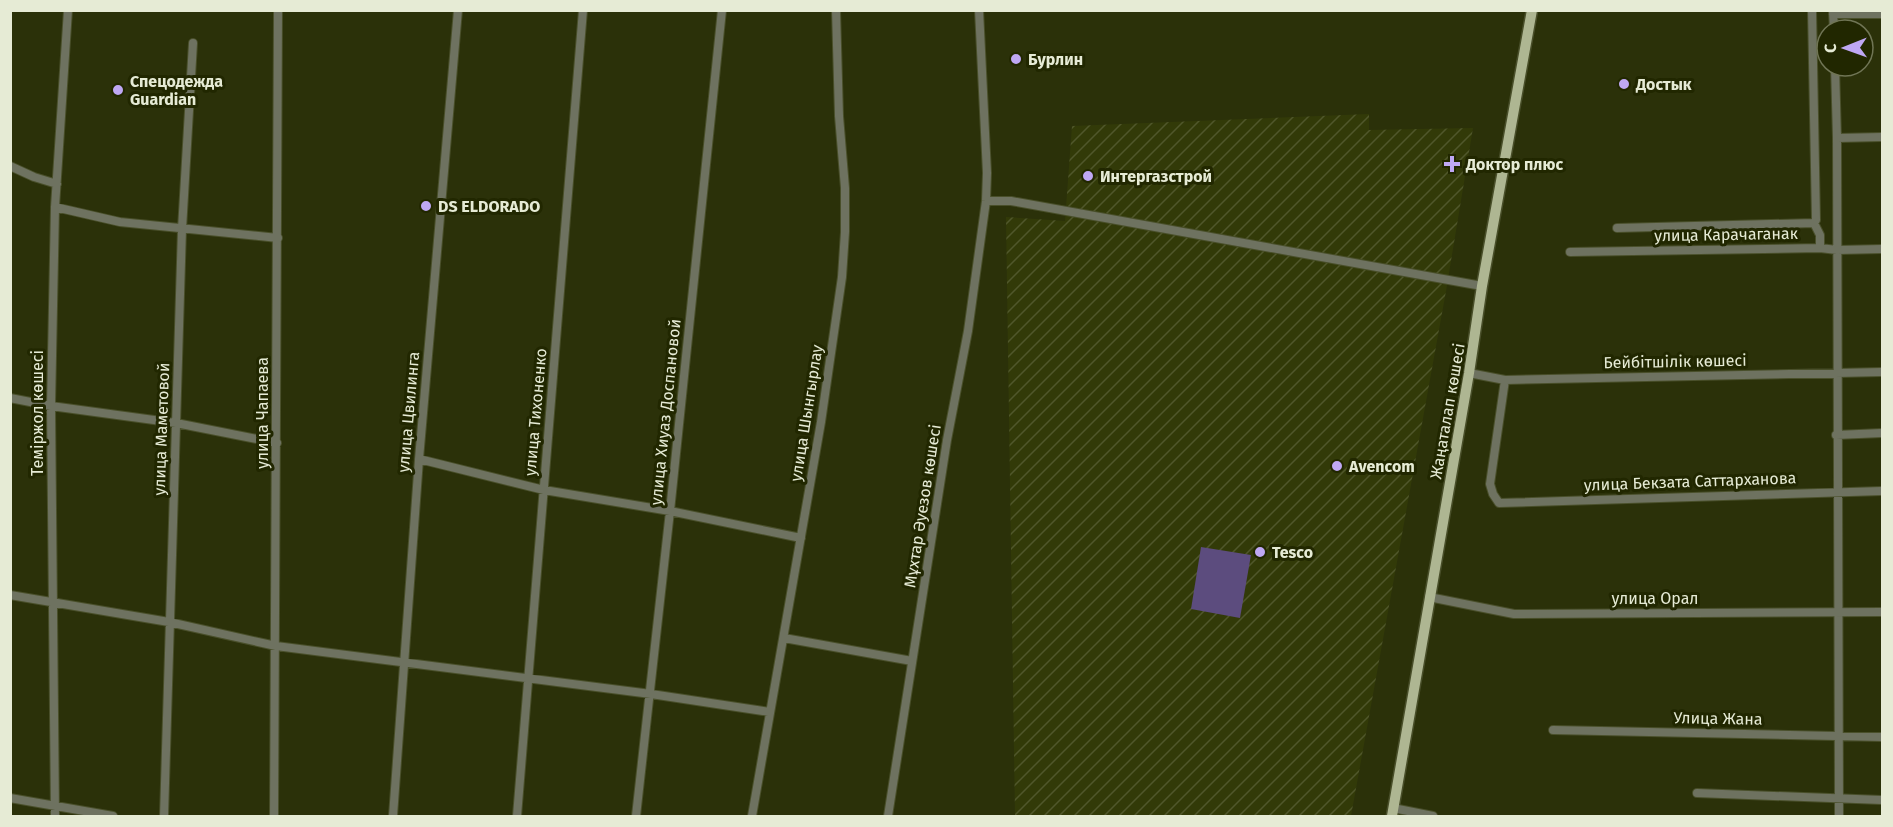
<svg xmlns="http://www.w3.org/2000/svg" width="1893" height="827" viewBox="0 0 1893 827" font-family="'Fira Sans',sans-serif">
	<defs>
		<pattern id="industrial-furrows" width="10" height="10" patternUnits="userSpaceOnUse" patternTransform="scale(1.5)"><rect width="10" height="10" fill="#323a08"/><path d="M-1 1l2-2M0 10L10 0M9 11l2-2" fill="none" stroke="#50572b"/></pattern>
	</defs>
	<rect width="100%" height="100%" fill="#2b3109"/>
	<path fill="url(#industrial-furrows)" d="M1369 114V130L1473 128 1446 291 1351 816H1015L1006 217 1065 221 1072 126Z"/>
	<path fill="#5c4c7e" d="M1201 547 1251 555 1240 618 1191 609Z"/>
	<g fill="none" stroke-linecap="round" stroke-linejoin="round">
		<defs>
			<path id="minor" d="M1812 10 1816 220 1814 223 1820 235V248
				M1833 11 1834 30
				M1833 14H1882
				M1835 66 1837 138 1839 816
				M1837 138 1882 137
				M10 166 34 177 57 184
				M986 201H1011L1482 286
				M55 207 120 222 278 238
				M1617 228 1814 223
				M1570 252 1820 248 1837 250 1882 249
				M1469 373 1505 380 1882 372
				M1505 380 1490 484 1493 494 1499 503 1882 491
				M10 398 51 406 176 423 277 443
				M1836 435 1882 433
				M419 459 544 490 670 511 801 538
				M10 595 169 622 276 646 651 694 770 712
				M1429 597 1514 614 1882 612
				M784 638 912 661
				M1553 730 1882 737
				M1697 793 1882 800
				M10 798 113 816
				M1393 808 1433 816
				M55 816 51 406 55 207 68 10
				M164 816 182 229 193 43
				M274 816 278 10
				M393 816 419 459 458 10
				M517 816 583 10
				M636 816 670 511 722 10
				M752 816 821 422 842 277 845 232V188L839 116 836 10
				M888 816 947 440 968 331 986 201 987 173 979 10"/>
			<path id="major" d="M1392 816 1469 373 1482 286 1532 10"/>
		</defs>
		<use href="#minor" stroke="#494f2a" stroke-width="10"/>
		<use href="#major" stroke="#494f2a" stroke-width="13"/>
		<use href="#minor" stroke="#6e7260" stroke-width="8"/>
		<use href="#major" stroke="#aeb692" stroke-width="10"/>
	</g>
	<g fill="#bfa8f4" stroke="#212700" stroke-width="2">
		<circle cx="1016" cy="59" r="6"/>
		<circle cx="1624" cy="84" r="6"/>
		<circle cx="118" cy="90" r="6"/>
		<path d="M1449 155h6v6h6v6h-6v6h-6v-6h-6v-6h6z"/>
		<circle cx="1088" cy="176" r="6"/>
		<circle cx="426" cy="206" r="6"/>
		<circle cx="1337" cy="466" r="6"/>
		<circle cx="1260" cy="552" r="6"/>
	</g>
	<g text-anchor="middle" stroke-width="6" stroke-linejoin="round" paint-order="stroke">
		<g font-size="16" font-weight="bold" fill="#e6ebd5" stroke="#212700" text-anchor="start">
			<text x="1028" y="65">Бурлин</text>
			<text x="130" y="87">Спецодежда<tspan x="130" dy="18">Guardian</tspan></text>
			<text x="1636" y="90">Достык</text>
			<text x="1466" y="170">Доктор плюс</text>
			<text x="1100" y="182">Интергазстрой</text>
			<text x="438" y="212">DS ELDORADO</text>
			<text x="1349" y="472">Avencom</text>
			<text x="1272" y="558">Tesco</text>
		</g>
		<g font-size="16" fill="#e6ebd5" stroke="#212700">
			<text transform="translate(1726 234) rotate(-1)" y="6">улица Карачаганак</text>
			<text transform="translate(1675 361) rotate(-1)" y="6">Бейбітшілік көшесі</text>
			<text transform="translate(1447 411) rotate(-80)" y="6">Жаңаталап көшесі</text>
			<text transform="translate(408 412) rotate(-85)" y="6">улица Цвилинга</text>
			<text transform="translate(535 412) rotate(-85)" y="6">улица Тихоненко</text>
			<text transform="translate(665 412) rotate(-84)" y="6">улица Хиуаз Доспановой</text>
			<text transform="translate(37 413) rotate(-90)" y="6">Теміржол көшесі</text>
			<text transform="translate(262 413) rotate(-90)" y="6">улица Чапаева</text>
			<text transform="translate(806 413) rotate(-81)" y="6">улица Шынгырлау</text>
			<text transform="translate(161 429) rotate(-88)" y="6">улица Маметовой</text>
			<text transform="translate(1690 481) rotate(-2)" y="6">улица Бекзата Саттарханова</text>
			<text transform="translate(922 506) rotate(-81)" y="6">Мұхтар Әуезов көшесі</text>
			<text x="1655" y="604">улица Орал</text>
			<text transform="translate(1718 718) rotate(1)" y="6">Улица Жана</text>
		</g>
	</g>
	<rect width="1893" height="827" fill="none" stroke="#e6ebd5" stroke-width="24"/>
	<g transform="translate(1845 48) rotate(269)"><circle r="28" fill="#212700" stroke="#707555" stroke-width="1.5"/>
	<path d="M0-4.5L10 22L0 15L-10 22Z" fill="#bfa8f4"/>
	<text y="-9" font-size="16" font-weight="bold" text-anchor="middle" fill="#e6ebd5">С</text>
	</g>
</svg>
